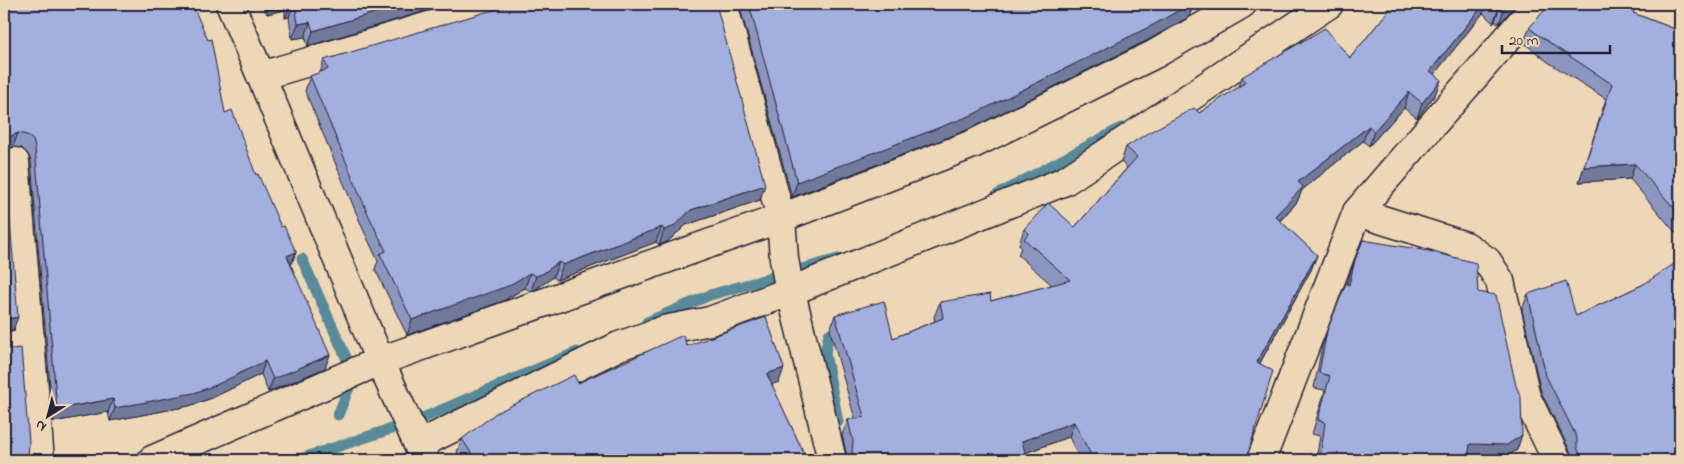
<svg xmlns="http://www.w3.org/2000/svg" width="1684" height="464" viewBox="0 0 1684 464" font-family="'Indie Flower',sans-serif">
	<rect width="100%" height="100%" fill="#edd7b6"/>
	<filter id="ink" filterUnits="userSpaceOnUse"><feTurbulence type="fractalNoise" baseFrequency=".02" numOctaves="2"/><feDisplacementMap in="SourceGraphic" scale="10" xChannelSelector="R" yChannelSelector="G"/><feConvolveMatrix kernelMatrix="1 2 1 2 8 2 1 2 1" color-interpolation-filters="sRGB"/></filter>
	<g filter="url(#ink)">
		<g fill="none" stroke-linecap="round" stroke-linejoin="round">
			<path stroke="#598a9a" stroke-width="11" d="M997 195 1121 128
				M302 259 354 375 338 415
				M647 322 710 295 838 259
				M829 334 825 353 838 422
				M297 460 418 420 577 352"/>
			<defs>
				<path id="street" d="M723 4 781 218 784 259 787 276 832 460
					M261 76 503 4
					M15 162 40 460
					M1357 212 1537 4
					M4 347 30 344
					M418 445 619 346 664 330 710 321 791 291 1065 181 1329 4
					M152 460 380 361 781 218 973 144 1155 54 1242 4
					M1261 460 1357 212 1466 246 1487 261 1500 281 1526 397 1557 460"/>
				<path id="secondary" d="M230 4 261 76 380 361 425 460"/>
			</defs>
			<use href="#street" stroke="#22223b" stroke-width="31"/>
			<use href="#secondary" stroke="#22223b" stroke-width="31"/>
			<use href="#street" stroke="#edd7b6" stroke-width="28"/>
			<use href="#secondary" stroke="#edd7b6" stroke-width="28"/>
		</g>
		<path fill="#8c96bf" stroke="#22223b" d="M4 4 225 113 256 175 281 227 296 252 291 265 325 368 268 392 261 374 212 398 189 406 110 421 108 412 53 422 31 161 28 154 22 148 13 147 7 149 4 151 13 330 4 332Z
			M261 4H449L308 46 305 37 292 39 289 17 285 18V10L267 14Z
			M739 4H1194L1189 17 1148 40 967 130 792 197Z
			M1394 4H1517L1499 24 1495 21 1493 23 1483 13 1434 74 1435 95 1417 118 1404 108 1369 146 1363 141 1302 190 1297 202 1280 221 1317 255 1311 270 1260 363 1246 460H1080L1069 437 1025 453 1027 460H847V456L842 435 848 420 855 419 830 330 835 315 893 338 935 321 934 317 940 302 991 301 1052 285 1018 255 1021 247 1019 245 1024 229 1075 227 1127 168 1121 162 1126 147 1199 113 1238 88 1242 77 1350 58Z
			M1633 13 1680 31V238L1630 179 1579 182 1606 99 1548 62 1524 43 1529 28Z
			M324 60 760 200 686 225 667 242 659 245 656 242 557 280 553 277 536 289 531 291 525 288 503 301 407 335 375 269 378 261 363 229 305 91 310 76 320 73Z
			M1363 240 1478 292 1517 450 1502 459 1316 460 1320 436 1312 434 1325 390 1314 388 1322 346 1346 283 1347 284 1350 274Z
			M1644 284 1680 460H1572L1571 453 1541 392 1522 310 1528 294 1576 316Z
			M687 346 779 382 771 384 807 460H462L457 452 462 439 578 383Z"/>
		<path fill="#727a9b" stroke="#22223b" d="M271 4H287L285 10 267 14Z
			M291 4H294L289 17 285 18Z
			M404 4H449L308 46 313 31Z
			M1190 4H1194L1189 17 1148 40 967 130 792 197 797 182Z
			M1484 4H1486L1483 13 1425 86 1430 71Z
			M1509 4H1517L1499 24 1504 9Z
			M1500 6 1495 21 1493 23 1499 8Z
			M310 22 305 37 292 39 298 24Z
			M1441 80 1435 95 1417 118 1422 103Z
			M1409 92 1404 108 1369 146 1374 131Z
			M1369 126 1363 141 1302 190 1297 202 1269 232 1275 216 1298 182Z
			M18 133 13 147 7 149 4 152 6 142 11 136Z
			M1635 164 1630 179 1579 182 1584 167Z
			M765 185 760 200 686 225 667 242 659 245 664 230 691 210Z
			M662 227 656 242 557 280 563 265Z
			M296 252 291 265 287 256Z
			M1317 255 1311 270 1252 377 1257 362Z
			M559 262 553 277 536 289 531 291 536 276Z
			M530 273 525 288 503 301 407 335 412 320Z
			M18 317 13 330 4 332V320Z
			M330 355 325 368 268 392 273 379Z
			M265 361 261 374 212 398 189 406 110 421 115 408Z
			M784 368 779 382 762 388 767 374Z
			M113 399 108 412 53 422 57 409Z
			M1074 422 1069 437 1016 456 1022 441Z
			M1522 435 1517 450 1502 459H1465L1470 444Z
			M1680 453V460H1667Z
			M28 458 27 460H10Z"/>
		<path fill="#a3afde" stroke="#22223b" d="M4 4H192L208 40 211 39 225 113 232 110 256 175 258 174 281 227 284 226 296 252 287 256 330 355 273 379 265 361 216 385 194 393 115 408 113 399 57 409 35 148 33 140 27 135 18 133 11 136 6 142 4 150 18 317 4 320Z
			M295 4H404L313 31 310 22 298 24Z
			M513 4H716L765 185 691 210 673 227 664 230 662 227 563 265 559 262 542 274 536 276 530 273 508 286 412 320 380 254 386 251 368 214 310 76 328 69 324 60Z
			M749 4H1190L1153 25 972 115 797 182Z
			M1394 4H1484L1430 71 1441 80 1422 103 1409 92 1374 131 1369 126 1298 182 1303 187 1275 216 1317 255 1257 362 1273 371 1246 460H1231L1220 458 1219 460H1090V453L1074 422 1022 441 1027 460H939V459L934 460H854L852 451 853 441 848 420 864 417 835 315 884 301 893 338 943 318 940 302 990 294 991 301 1070 280 1024 239 1029 233 1024 229 1048 203 1075 227 1137 157 1126 147 1146 134 1194 108 1199 113 1246 82 1242 77 1325 28 1350 58Z
			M1494 4H1509L1504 9 1500 6 1499 8Z
			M1550 4H1629L1636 6 1633 13 1680 31V215L1635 164 1584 167 1612 84 1554 46 1529 28Z
			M1363 240 1429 251 1476 263 1478 292 1496 295 1516 386 1521 397 1522 435 1507 445 1470 444 1468 460H1320L1325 422 1318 420 1330 376 1319 373 1327 331 1346 283 1349 285 1355 260Z
			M1680 260V453L1667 460H1584L1577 448V438L1546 376 1528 294 1566 281 1576 316 1644 284Z
			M766 317 784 368 767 374 807 460H476L462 439 496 413 574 375 578 383 683 335 687 346Z
			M4 348 11 349 21 348 29 442 28 458 10 460H4Z
			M381 457 382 460H373Z"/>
	</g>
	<rect width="1684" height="464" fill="none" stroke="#edd7b6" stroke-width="20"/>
	<rect x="10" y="10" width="1664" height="444" fill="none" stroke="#22223b" stroke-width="2" filter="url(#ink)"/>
	<g transform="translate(48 416) rotate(216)" stroke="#edd7b6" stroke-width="4" paint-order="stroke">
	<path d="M0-4L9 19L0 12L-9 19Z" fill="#22223b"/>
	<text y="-8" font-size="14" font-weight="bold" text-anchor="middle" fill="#22223b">N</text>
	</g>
	<path d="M1502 45v8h108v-8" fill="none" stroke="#22223b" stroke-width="2.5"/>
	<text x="1509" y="45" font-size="15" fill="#22223b" stroke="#edd7b6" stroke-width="4" paint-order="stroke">20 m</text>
</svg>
